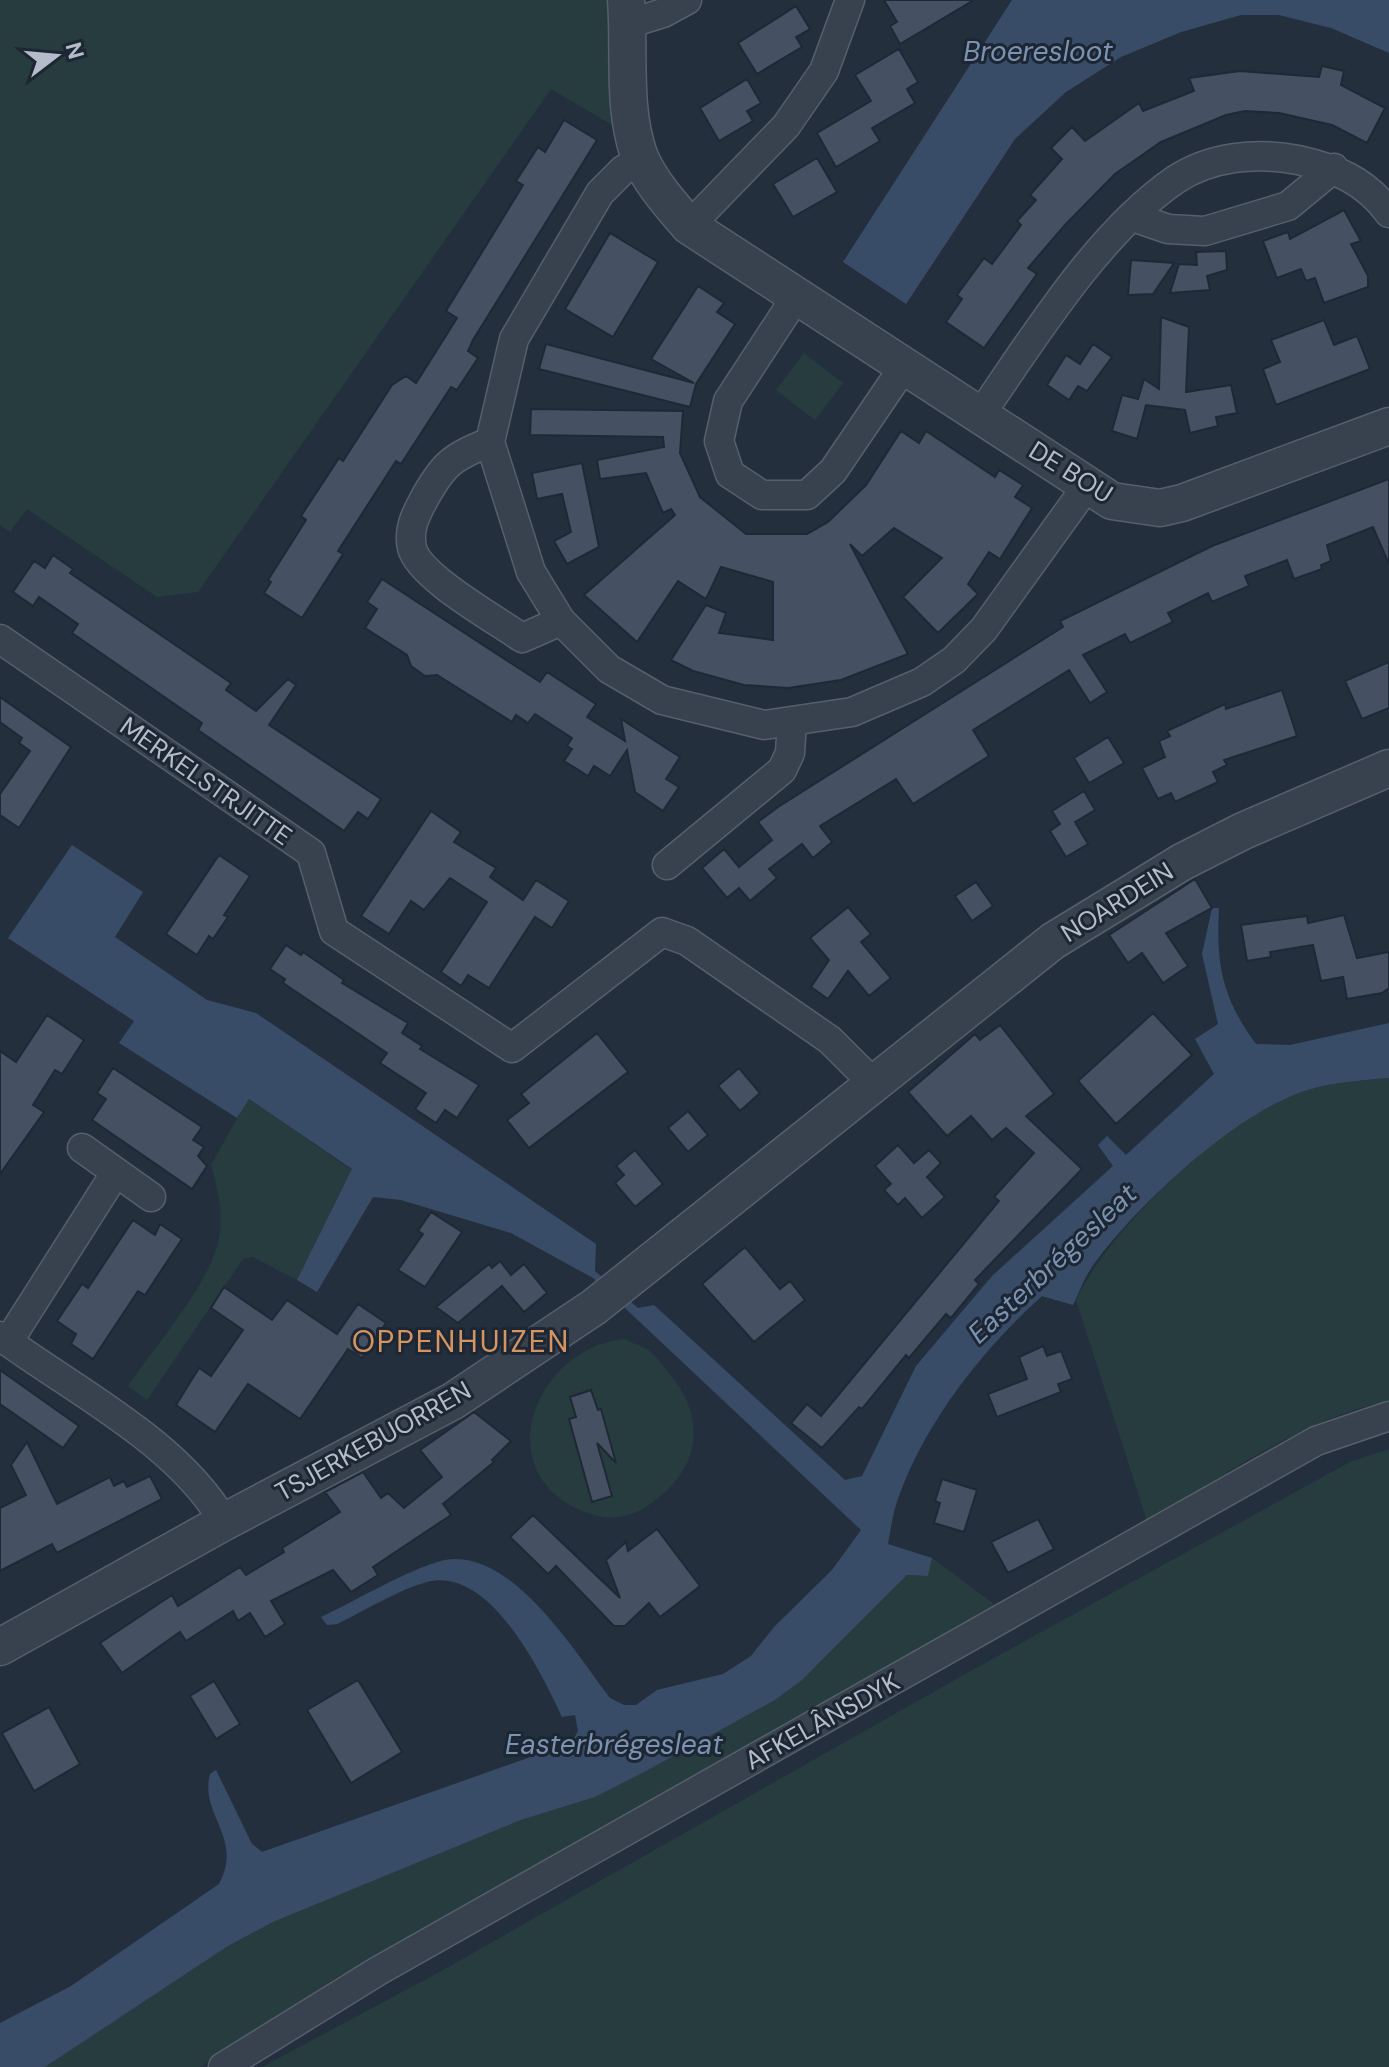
<svg xmlns="http://www.w3.org/2000/svg" width="1389" height="2067" viewBox="0 0 1389 2067" font-family="'DM Sans',sans-serif">
	<rect width="100%" height="100%" fill="#242f3e"/>
	<path fill="#263c3f" d="M0 0H612L624 132 551 89 198 592 157 597 27 509 10 532 0 525Z
		M804 353 843 383 815 420 776 390Z
		M1389 1078V1401C1302 1418 1222 1478 1147 1521L1076 1300C1111 1228 1213 1131 1286 1098 1319 1083 1354 1081 1389 1078Z
		M248 1099 352 1170 297 1280 253 1257 243 1259 147 1400 128 1386C153 1349 203 1291 216 1250 225 1222 219 1192 211 1165Z
		M625 1339C632 1343 641 1346 647 1349 655 1354 662 1365 668 1372 701 1409 704 1455 667 1490 642 1514 618 1525 585 1512 485 1473 536 1347 625 1339Z
		M1389 1449V2067H262L434 1975 974 1669 1350 1462Z
		M932 1558 998 1607 336 1978 201 2067H45L228 1946 273 1922 521 1820 595 1797 775 1700 821 1662 907 1575 928 1576Z"/>
	<path fill="#394c67" d="M1012 0H1389V53L1331 28 1279 15H1241L1181 32 1121 57 1066 92 1015 139 906 304 843 262Z
		M72 845 143 892 115 937 207 1000 256 1013 596 1244 595 1271 638 1308 654 1305 845 1480 862 1476 916 1366 992 1276 1113 1166 1098 1145 1107 1136 1126 1155 1214 1074 1195 1039 1218 1024 1202 954 1212 908H1219C1216 964 1222 998 1256 1044L1290 1045 1389 1023V1078C1354 1081 1319 1083 1287 1098 1223 1126 1133 1209 1092 1267 1084 1278 1079 1293 1073 1305L1042 1296C983 1349 926 1421 899 1496 893 1511 891 1528 888 1544L932 1558 928 1576 907 1575 802 1680 775 1700 646 1771 595 1797 521 1820 273 1922 228 1946 45 2067H0V2023L71 1986 219 1884C244 1837 199 1815 210 1774L216 1770 252 1844 262 1852 556 1748 572 1742 578 1731 575 1715 562 1717C541 1672 490 1566 427 1582 397 1590 365 1611 337 1624L327 1625 321 1617C359 1599 398 1575 437 1562 507 1539 575 1653 610 1698L624 1705H636L657 1690 723 1674 751 1656 774 1627 832 1570 861 1530 593 1278 511 1233 401 1200 373 1197 317 1292 297 1280 352 1169 249 1099 237 1118 119 1043 134 1021 8 938Z"/>
	<path fill="#455162" stroke="#1f2835" stroke-width="2" d="M884 0H974L900 44 890 26 897 22Z
		M796 6 810 29 796 37 802 47 757 74 738 43Z
		M899 49 918 82 907 89 915 103 872 128 880 141 836 167 817 133 871 101 855 75Z
		M1322 66 1344 71 1341 85 1385 108 1367 143 1332 125 1279 113 1245 111 1226 115 1161 142 1115 174 1065 225 1028 268 1037 274 984 348 946 322 962 299 957 295 984 258 992 264 1021 225 1017 221 1036 200 1030 195 1062 159 1051 148 1072 127 1085 141 1139 103 1143 111 1194 91 1189 78 1240 71 1319 77Z
		M747 79 761 103 747 111 753 121 719 141 700 108Z
		M564 120 597 140 473 340 468 351 478 358 457 390 451 387 401 464 396 461 338 551 343 554 302 618 264 593 271 582 268 580 306 520 301 516 339 458 343 461 392 385 406 376 416 383 457 318 446 311 523 185 516 181 538 147 545 152Z
		M817 158 837 192 793 217 773 184Z
		M1344 210 1361 241 1351 244 1368 276V287L1324 303 1315 278 1306 281 1301 269 1277 278 1263 241 1288 232 1290 239Z
		M610 233 658 262 613 337 565 309Z
		M1226 251 1227 270 1207 276 1210 290 1170 293 1179 264 1197 265 1196 252Z
		M1131 260 1174 263 1153 294 1128 295Z
		M698 286 724 303 717 312 735 324 696 384 690 407 539 369 546 344 694 383 651 359Z
		M1161 317 1189 327 1186 392 1231 385 1237 413 1216 417 1218 426 1190 433 1185 410 1146 405 1137 439 1112 431 1122 395 1138 399 1144 379 1159 389Z
		M1324 320 1334 345 1357 336 1370 369 1276 405 1263 369 1280 362 1271 340Z
		M1093 344 1112 357 1087 391 1078 386 1069 400 1047 385 1066 355 1080 364Z
		M531 409 683 411 680 453 700 497 746 534H807L828 522 866 485 901 431 919 443 926 431 995 477 999 470 1023 485 1015 497 1032 508 1000 559 989 552 968 584 978 594 938 633 903 597 942 558 894 528 862 556 850 544 908 654 841 680 788 688 744 685 693 671 671 660 706 605 726 613 719 633 773 640V582L721 567 706 599 678 581 637 642 584 595 675 515 671 509 663 513 646 473 600 479 597 460 664 447 663 437 530 435Z
		M582 463 599 547 567 564 554 541 571 532 562 494 537 499 532 473Z
		M1389 479V564L1373 527 1327 545 1331 561 1321 565 1322 569 1294 579 1287 560 1245 576 1249 586 1212 602 1208 593 1168 613 1173 622 1130 643 1125 634 1083 655 1107 692 1090 703 1069 670 973 730 989 756 913 804 896 779 820 826 832 842 813 858 802 844 769 869 777 878 750 901 739 888 727 898 702 868 724 849 739 867 772 840 758 822 778 807 1063 627 1060 621 1212 546Z
		M53 555 73 569 70 573 231 683 226 690 256 711 288 679 296 685 269 725 381 799 368 819 358 812 344 831 198 730 202 723 72 633 78 624 39 597 33 606 13 592 34 561 45 568Z
		M382 579 540 682 547 672 596 704 587 717 625 741 621 719 680 757 666 779 679 787 663 811 635 792 627 750 610 776 594 766 588 776 564 761 572 749 567 746 572 738 535 714 528 723 516 715 512 722 437 675 425 676 411 666 407 655 365 628 377 609 367 602Z
		M1389 662V708L1362 719 1345 681Z
		M1282 690 1297 736 1224 760 1227 765 1213 772 1218 782 1175 802 1171 793 1158 799 1142 768 1165 757 1159 741 1170 736 1167 731 1225 704 1226 709Z
		M0 697 71 747 19 828 0 815V794L30 751 19 743 22 738 0 722Z
		M1108 737 1124 763 1089 783 1074 758Z
		M1084 791 1095 810 1075 822 1088 844 1066 857 1050 831 1060 824 1052 811Z
		M431 811 461 832 454 842 496 868 490 877 523 900 536 880 569 901 552 928 535 917 489 988 468 975 461 986 441 972 487 902 450 878 424 910 411 901 389 934 361 916Z
		M219 855 250 876 224 915 228 917 213 939 209 936 197 955 166 934Z
		M1195 879 1212 908 1166 933 1188 966 1163 983 1142 953 1128 963 1109 935Z
		M976 882 993 906 972 921 955 896Z
		M848 907 871 934 861 942 891 978 869 996 848 971 828 999 811 987 829 960 810 938Z
		M1344 915 1357 958 1389 952V988L1382 993 1347 999 1343 977 1321 981 1313 945 1270 952 1271 957 1247 961 1241 925 1307 916 1308 923Z
		M286 945 301 955 303 952 344 980 342 983 408 1023 402 1033 422 1046 420 1049 479 1085 457 1118 445 1110 436 1123 415 1109 426 1093 380 1063 387 1053 283 983 285 979 270 969Z
		M1153 1013 1192 1055 1116 1124 1078 1081Z
		M47 1015 84 1040 62 1074 55 1070 33 1105 44 1112 0 1174V1051L16 1062Z
		M1000 1025 1054 1094 1026 1116 1082 1169 975 1280 979 1284 951 1318 946 1314 909 1358 906 1355 862 1409 859 1407 822 1448 791 1423 807 1404 821 1416 999 1201 994 1197 1034 1153 1006 1128 992 1140 971 1116 947 1136 908 1092 975 1034 980 1040Z
		M597 1033 628 1072 529 1148 507 1120 529 1103 521 1094Z
		M113 1068 202 1127 193 1140 204 1147 198 1156 207 1166 192 1189 92 1120 106 1099 97 1093Z
		M739 1068 760 1093 740 1111 718 1086Z
		M688 1111 708 1135 688 1152 668 1128Z
		M898 1145 914 1163 929 1150 941 1163 927 1177 945 1197 922 1218 905 1198 898 1205 884 1190 891 1184 875 1166Z
		M635 1150 663 1184 635 1207 615 1183 624 1175 616 1166Z
		M431 1212 462 1232 425 1287 398 1270 423 1234 418 1231Z
		M133 1220 155 1235 160 1224 182 1239 145 1295 138 1291 93 1359 71 1344 76 1334 57 1321 82 1284 88 1288Z
		M745 1247 780 1289 790 1281 805 1300 754 1342 702 1284Z
		M500 1261 511 1275 524 1264 547 1293 524 1312 502 1286 458 1323 436 1307 489 1264 492 1268Z
		M224 1287 272 1320 287 1300 337 1334 358 1304 386 1323 362 1358 348 1349 300 1419 248 1384 215 1432 176 1405 199 1368 211 1376 243 1330 211 1308Z
		M1043 1346 1047 1356 1061 1351 1072 1379 1058 1384 1061 1392 997 1417 988 1394 1027 1379 1019 1357Z
		M0 1370 79 1426 63 1448 0 1404Z
		M591 1390 598 1410 601 1409 616 1463 597 1443 612 1496 592 1502 569 1419 576 1417 570 1397Z
		M474 1412 511 1441 492 1460 494 1462 443 1504 451 1515 373 1567 378 1575 351 1592 333 1570 271 1601 285 1624 265 1637 250 1613 238 1621 233 1611 186 1641 180 1632 122 1673 100 1643 172 1595 178 1606 240 1567 246 1575 284 1552 282 1548 340 1512 325 1492 363 1472 381 1498 388 1493 404 1508 442 1477 420 1450Z
		M27 1442 57 1504 110 1477 114 1486 124 1481 127 1487 150 1476 162 1499 57 1553 52 1544 0 1571V1508L26 1495 11 1465Z
		M942 1479 977 1490 964 1532 934 1523 940 1503 935 1501Z
		M533 1515 620 1598 606 1560 626 1542 628 1551 657 1529 700 1586 660 1617 649 1603 625 1626H614L556 1566 548 1574 510 1537Z
		M1038 1519 1054 1549 1008 1573 991 1542Z
		M358 1680 402 1752 351 1783 307 1710Z
		M214 1681 240 1724 216 1739 190 1696Z
		M49 1707 80 1764 34 1791 2 1733Z"/>
	<g fill="none" stroke-linecap="round" stroke-linejoin="round">
		<defs>
			<path id="minor" d="M628 24 663 13 687 0
				M641 159 623 170 600 193 514 339 490 442 531 572 561 621 609 669 662 700 764 725 852 712 922 682 954 660 984 629 1087 486
				M1133 217 1168 229 1205 231 1288 206 1334 168
				M689 226 786 126 824 71 850 0
				M796 297 728 401 719 441 730 474 762 495H807L833 471 903 368
				M981 414C1034 337 1098 233 1175 180 1211 156 1257 152 1298 160 1335 168 1366 181 1389 213
				M490 442C452 457 443 464 423 501 415 516 408 530 412 548 419 577 497 620 522 638L561 621
				M0 639 311 853 334 931 512 1048 662 932 687 941 830 1040 874 1084
				M667 865 782 770 790 753 792 722
				M82 1148 151 1197
				M0 1336C73 1390 178 1442 224 1522
				M8 1342 116 1172
				M223 2067 378 1971 1316 1441 1389 1416"/>
			<path id="tertiary" d="M626 0C630 50 622 107 639 155 649 181 671 205 689 226L1112 501 1160 508 1182 503 1389 426
				M0 1647 224 1522 453 1401 594 1307 1053 941 1182 862 1243 831 1389 768"/>
		</defs>
		<use href="#minor" stroke="#565f6c" stroke-width="31"/>
		<use href="#tertiary" stroke="#565f6c" stroke-width="39"/>
		<use href="#minor" stroke="#38414e" stroke-width="28"/>
		<use href="#tertiary" stroke="#38414e" stroke-width="36"/>
	</g>
	<g text-anchor="middle" stroke-width="6" stroke-linejoin="round" paint-order="stroke">
		<g font-size="26" fill="#b4bcc9" stroke="#1d2633">
			<text transform="translate(1071 472) rotate(32)" y="9">DE BOU</text>
			<text transform="translate(206 781) rotate(35)" y="9">MERKELSTRJITTE</text>
			<text transform="translate(1117 902) rotate(-32)" y="9">NOARDEIN</text>
			<text transform="translate(373 1441) rotate(-29)" y="9">TSJERKEBUORREN</text>
			<text transform="translate(822 1721) rotate(-29)" y="9">AFKELÂNSDYK</text>
		</g>
		<g font-size="28" font-style="italic" fill="#7c92b1" stroke="#1d2633">
			<text x="1038" y="61">Broeresloot</text>
			<text transform="translate(1052 1263) rotate(-43)" y="10">Easterbrégesleat</text>
			<text x="614" y="1754">Easterbrégesleat</text>
		</g>
		<g font-size="30" letter-spacing="2" fill="#d59563" stroke="#1d2633">
			<text x="461" y="1352">OPPENHUIZEN</text>
		</g>
	</g>
	<g transform="translate(56 56) rotate(74)" stroke="#1d2633" stroke-width="6" paint-order="stroke">
	<path d="M0-6L14 30L0 20L-14 30Z" fill="#b4bcc9"/>
	<text y="-12" font-size="22" font-weight="bold" text-anchor="middle" fill="#b4bcc9">N</text>
	</g>
</svg>
